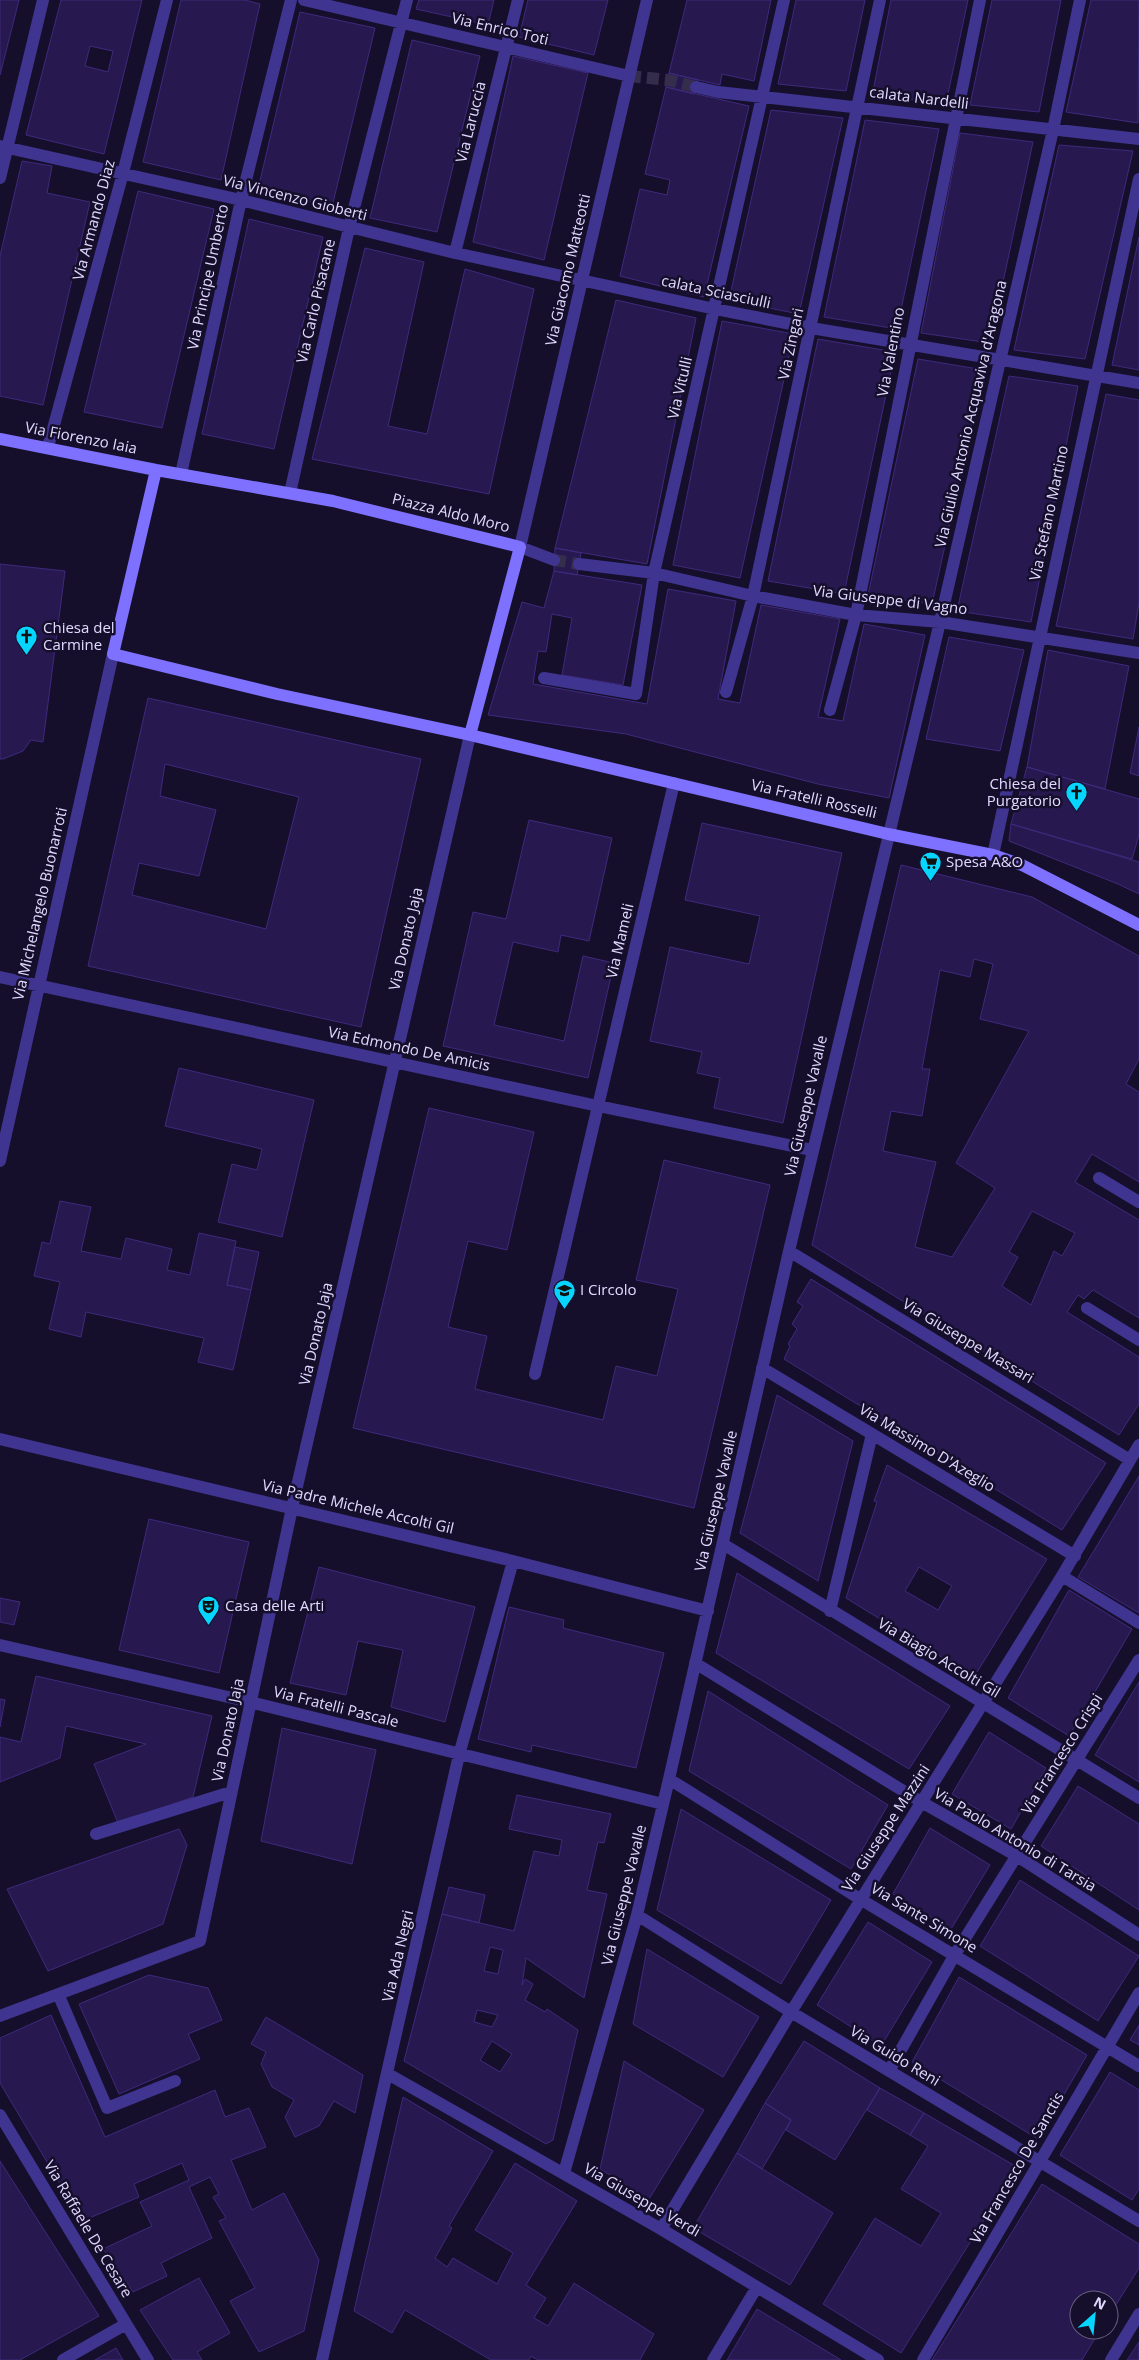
<svg xmlns="http://www.w3.org/2000/svg" width="1139" height="2360" viewBox="0 0 1139 2360" font-family="'Open Sans',sans-serif">
	<rect width="100%" height="100%" fill="#160f2c"/>
	<path fill="#27194f" stroke="#3f297d" fill-rule="evenodd" d="M0 0H19L0 75Z
		M61 0H142L104 154 26 135ZM90 46 113 51 108 72 85 66Z
		M181 0H245L260 4 221 180 143 162Z
		M419 0H494L488 25 416 9Z
		M528 0H608L594 55 519 37Z
		M687 0H771L754 81 722 74 720 85 669 73Z
		M796 0H865L846 91 778 84Z
		M891 0H968L946 103 872 96Z
		M992 0H1061L1039 112 970 105Z
		M1091 0H1139L1138 123 1066 112Z
		M300 12 375 28 332 207 258 189Z
		M412 40 480 56 437 232 370 218Z
		M513 56 588 73 544 260 473 242Z
		M669 73 698 80 694 94 666 87Z
		M666 87 749 106 704 297 620 276 640 189 667 195 670 180 645 174Z
		M771 110 843 118 799 314 729 300Z
		M865 120 939 129 897 329 824 317Z
		M960 133 1033 142 990 343 921 333Z
		M1059 145 1133 151 1085 359 1014 350Z
		M22 161 52 166 47 193 90 202 43 405 0 396V256Z
		M138 191 214 209 162 428 84 412Z
		M249 219 323 237 274 449 202 434Z
		M1139 237V370L1112 365Z
		M365 248 424 262 388 426 427 434 465 269 534 289 489 494 312 459Z
		M616 300 696 318 647 564 555 548Z
		M722 321 794 334 740 578 673 565Z
		M818 339 895 352 844 594 768 581Z
		M918 359 984 370 932 604 868 595Z
		M1009 376 1078 386 1031 622 957 611Z
		M1106 394 1139 400V603L1133 639 1056 626Z
		M555 548 581 553 577 575 554 571Z
		M0 564 65 571 43 742 31 740 23 751 3 759H0Z
		M554 571 642 585 623 685 562 675 572 618 552 614 546 652 538 651 533 684 647 704 668 589 736 601 718 699 740 703 761 605 840 619 818 717 843 721 864 624 925 635 889 798 818 784 626 734 488 715 522 602 544 608Z
		M949 637 1024 650 1000 751 926 739Z
		M1048 650 1129 666 1105 789 1027 767Z
		M148 698 421 759 361 1027 88 966ZM165 764 299 797 266 929 132 895 139 863 199 876 216 810 160 796Z
		M1139 727V776L1130 773Z
		M1027 767 1139 799V835L1132 859 1011 824Z
		M529 820 612 838 589 941 561 935 558 952 513 942 494 1025 564 1041 583 956 614 963 588 1078 443 1046 473 912 506 919Z
		M702 823 842 853 783 1123 714 1108 720 1078 697 1073 702 1052 650 1041 670 947 749 964 760 916 685 900Z
		M1011 824 1139 862V894L1118 884 1009 841Z
		M901 865 1032 897 1139 956V1059L1126 1084 1139 1092V1182L1092 1154 1075 1182 1139 1220V1318L1093 1290 1084 1299 1078 1295 1067 1312 1139 1357V1404L1119 1435 812 1245ZM974 959 993 964 980 1019 1029 1031 956 1163 995 1188 952 1257 915 1247 936 1162 883 1151 891 1111 922 1116 930 1069H922L940 970 970 977ZM1032 1211 1075 1233 1062 1256 1054 1251 1031 1305 1002 1286 1018 1257 1009 1252Z
		M179 1068 314 1100 282 1237 218 1222 232 1164 257 1170 262 1149 165 1126Z
		M429 1108 534 1132 507 1250 468 1241 448 1327 487 1336 475 1389 603 1420 616 1366 657 1376 678 1289 636 1280 664 1160 770 1185 694 1508 353 1428Z
		M60 1201 91 1207 81 1251 121 1259 126 1238 172 1249 167 1270 190 1275 199 1233 236 1241 227 1285 251 1290 233 1370 198 1362 204 1338 86 1312 81 1337 49 1329 60 1282 34 1276 42 1242 50 1244Z
		M235 1247 259 1252 251 1290 227 1285Z
		M811 1279 1106 1463 1062 1530 784 1359 790 1346 788 1344 797 1329 792 1324 803 1306 797 1302Z
		M777 1395 853 1441 818 1581 740 1533Z
		M887 1465 1047 1559 974 1677 846 1598 877 1502 874 1501ZM919 1567 952 1586 938 1610 905 1591Z
		M1139 1476V1613L1078 1577Z
		M149 1519 249 1542 219 1673 119 1650Z
		M319 1567 475 1607 445 1722 391 1707 403 1650 358 1641 346 1695 290 1683Z
		M737 1573 950 1706 909 1769 716 1653Z
		M1069 1590 1132 1629 1069 1736 1008 1698Z
		M0 1598 20 1602 14 1625 0 1622Z
		M509 1607 564 1620 563 1628 664 1653 636 1768 532 1745 531 1752 478 1739Z
		M36 1676 212 1716 193 1797 118 1823 94 1764 146 1744 66 1726 60 1758 0 1782V1737L21 1742Z
		M1139 1682V1782L1095 1755Z
		M708 1691 888 1805 851 1869 689 1771Z
		M0 1699 5 1700 0 1727Z
		M282 1728 376 1750 352 1864 261 1841Z
		M989 1732 1046 1768 1011 1829 952 1794Z
		M1078 1786 1139 1824V1910L1041 1846Z
		M517 1795 611 1814 604 1843 598 1842 587 1890 607 1894 584 1998 526 1958 522 1985 525 1979 533 1984 525 2000 545 2012 547 2009 578 2030 553 2140 546 2144 404 2061 442 1914 514 1931 534 1851 559 1856 562 1840 509 1829ZM490 1947 503 1950 498 1974 484 1971ZM477 2010 498 2015 492 2027 474 2022ZM492 2041 512 2054 500 2072 480 2060Z
		M681 1809 831 1900 781 1984 657 1910Z
		M930 1828 990 1865 951 1929 893 1894Z
		M179 1829 187 1845 163 1924 48 1971 7 1889Z
		M1020 1880 1139 1956 1098 2021 980 1946Z
		M449 1887 485 1895 479 1923 442 1914Z
		M868 1922 932 1962 881 2046 817 2005Z
		M647 1949 759 2017 723 2077 633 2024Z
		M149 1975 208 1988 222 2020 188 2034 200 2059 119 2094 79 2004Z
		M959 1977 1087 2055 1038 2139 912 2062Z
		M51 2015 105 2137 215 2090 225 2117 249 2108 266 2147 231 2160 252 2210 284 2193 319 2260 304 2331 259 2352 230 2301 255 2288 219 2221 226 2218 213 2197 219 2194 210 2177 189 2187 212 2238 161 2263 167 2276 133 2292 103 2249 152 2226 140 2202 189 2180 182 2163 134 2184 139 2197 82 2221 0 2083V2038Z
		M266 2017 363 2075 355 2113 334 2101 319 2126 295 2137 285 2117 294 2100 272 2087 261 2064 266 2052 251 2044Z
		M1139 2025V2045L1130 2040Z
		M804 2041 880 2088 835 2160 786 2130 791 2120 765 2103Z
		M624 2061 704 2110 649 2199 600 2169Z
		M1110 2072 1139 2090V2189L1132 2200 1060 2155Z
		M880 2088 924 2113 910 2135 867 2110Z
		M403 2097 493 2151 449 2226 452 2228 435 2258 447 2267 453 2258 497 2284 513 2253 475 2230 515 2163 577 2201 526 2285 546 2298 534 2318 548 2326 574 2283 654 2334 640 2360H538L531 2356 529 2360H491L405 2310 392 2333 354 2311Z
		M765 2103 791 2120 762 2169 737 2153Z
		M924 2113 1017 2167 901 2353 823 2304 875 2218 921 2246 941 2213 901 2189 928 2146 910 2135Z
		M737 2153 833 2213 790 2285 693 2228Z
		M0 2161 99 2316 20 2360H0Z
		M1042 2184 1139 2244V2268L1109 2316V2300H1079V2330H1100L1082 2360H932Z
		M199 2278 230 2333 197 2352 202 2360H173L140 2310Z
		M757 2309 841 2360H727Z
		M1139 2342V2360H1127Z
		M116 2348 123 2360H95Z"/>
	<g fill="none" stroke-linecap="round" stroke-linejoin="round">
		<path stroke="#342d4c" stroke-width="12" stroke-dasharray="12 6" stroke-linecap="butt" d="M629 76 668 80 696 87
			M554 560 579 564"/>
		<path stroke="#3f3590" stroke-width="12" d="M535 1374 598 1106"/>
		<path stroke="#3f3590" stroke-width="12" d="M304 0 629 76
			M696 87 718 92 1139 139
			M0 146 241 200 455 253 715 309 811 328 1139 383
			M0 178 43 0
			M455 253 518 0
			M48 447 123 173 167 0
			M181 474 241 200 291 0
			M290 493 349 228 407 0
			M554 560 520 547 647 0
			M579 564 654 573 753 596 856 615 940 622 1139 653
			M544 678 636 694 654 573 784 0
			M726 692 753 596 880 0
			M830 710 856 615 980 0
			M993 855 1139 179
			M0 977 598 1106 812 1150
			M598 1106 674 783
			M0 1161 113 654
			M1099 1178 1139 1202
			M789 1251 1130 1460
			M1087 1308 1139 1340
			M762 1368 1075 1556
			M0 1439 513 1561 708 1611
			M723 1544 1139 1798
			M1062 1576 1139 1623
			M830 1611 872 1434
			M0 1645 250 1702 663 1804
			M695 1663 923 1803 1017 1856 1139 1935
			M669 1779 860 1899 1139 2066
			M96 1834 231 1792
			M637 1915 791 2012 1139 2221
			M59 1996 107 2108 175 2081
			M0 2016 200 1941 292 1508 470 735
			M889 2071 954 1956 1139 1660
			M388 2074 661 2229 878 2360
			M0 2115 148 2360
			M564 2173 637 1915 669 1779 789 1251 940 622 1053 130 1080 0
			M661 2229 791 2012 1062 1576 1139 1445
			M63 2360 126 2324
			M322 2360 459 1755 513 1561
			M713 2360 757 2287
			M923 2360 1139 1993
			M1111 2360 1139 2314"/>
		<path stroke="#7e71ff" stroke-width="12" d="M0 439 156 470 333 501 520 547 470 735
			M156 470 113 654 277 694 470 735 888 834 993 855 1022 865 1139 925"/>
	</g>
	<defs>
		<symbol id="church-pin" viewBox="-11 -11 22 30"><path d="M0 17L-7.5 6A9.5 9.5 0 1 1 7.5 6Z" fill="#06d6ff" stroke="#160f2c"/><path d="M-1.2-6h2.4v3.5h3.3v2.4h-3.3V6h-2.4V-.1h-3.3v-2.4h3.3Z" fill="#111"/></symbol>
		<symbol id="supermarket-pin" viewBox="-11 -11 22 30"><path d="M0 17L-7.5 6A9.5 9.5 0 1 1 7.5 6Z" fill="#06d6ff" stroke="#160f2c"/><path d="M-6-5.5h2.5l.6 2H6L4.5 2H-2.5L-4.4-4H-6ZM-1.5 3.2a1.3 1.3 0 1 0 .1 0ZM3 3.2a1.3 1.3 0 1 0 .1 0Z" fill="#111"/></symbol>
		<symbol id="school-pin" viewBox="-11 -11 22 30"><path d="M0 17L-7.5 6A9.5 9.5 0 1 1 7.5 6Z" fill="#06d6ff" stroke="#160f2c"/><path d="M0-5L7-2L0 1L-7-2ZM-4 1L0 2.5L4 1V4Q0 6-4 4Z" fill="#111"/></symbol>
		<symbol id="theatre-pin" viewBox="-11 -11 22 30"><path d="M0 17L-7.5 6A9.5 9.5 0 1 1 7.5 6Z" fill="#06d6ff" stroke="#160f2c"/><path d="M-5-5.5Q0-4 5-5.5V0Q5 5 0 6Q-5 5-5 0ZM-3.3-2.5H-1v1.5H-3.3ZM1-2.5H3.3v1.5H1ZM-2.8 1Q0 5.5 2.8 1Z" fill="#111"/></symbol>
	</defs>
	<g fill-rule="evenodd">
		<use href="#church-pin" x="14" y="624" width="25" height="34"/>
		<use href="#church-pin" x="1064" y="780" width="25" height="34"/>
		<use href="#supermarket-pin" x="918" y="850" width="25" height="34"/>
		<use href="#school-pin" x="552" y="1278" width="25" height="34"/>
		<use href="#theatre-pin" x="196" y="1594" width="25" height="34"/>
	</g>
	<g text-anchor="middle" stroke-width="5" stroke-linejoin="round" paint-order="stroke">
		<g font-size="15" fill="#e1daff" stroke="#160f2c">
			<text transform="translate(500 29) rotate(13)" y="5">Via Enrico Toti</text>
			<text transform="translate(919 98) rotate(7)" y="5">calata Nardelli</text>
			<text transform="translate(471 122) rotate(-76)" y="5">Via Laruccia</text>
			<text transform="translate(295 198) rotate(14)" y="5">Via Vincenzo Gioberti</text>
			<text transform="translate(94 220) rotate(-75)" y="5">Via Armando Diaz</text>
			<text transform="translate(568 270) rotate(-77)" y="5">Via Giacomo Matteotti</text>
			<text transform="translate(208 277) rotate(-78)" y="5">Via Principe Umberto</text>
			<text transform="translate(716 292) rotate(12)" y="5">calata Sciasciulli</text>
			<text transform="translate(316 301) rotate(-77)" y="5">Via Carlo Pisacane</text>
			<text transform="translate(791 344) rotate(-78)" y="5">Via Zingari</text>
			<text transform="translate(891 352) rotate(-79)" y="5">Via Valentino</text>
			<text transform="translate(680 388) rotate(-77)" y="5">Via Vitulli</text>
			<text transform="translate(971 414) rotate(-77)" y="5">Via Giulio Antonio Acquaviva d'Aragona</text>
			<text transform="translate(81 438) rotate(11)" y="5">Via Fiorenzo Iaia</text>
			<text transform="translate(451 513) rotate(14)" y="5">Piazza Aldo Moro</text>
			<text transform="translate(1049 513) rotate(-78)" y="5">Via Stefano Martino</text>
			<text transform="translate(890 600) rotate(7)" y="5">Via Giuseppe di Vagno</text>
			<text transform="translate(814 799) rotate(13)" y="5">Via Fratelli Rosselli</text>
			<text transform="translate(40 904) rotate(-77)" y="5">Via Michelangelo Buonarroti</text>
			<text transform="translate(406 939) rotate(-77)" y="5">Via Donato Jaja</text>
			<text transform="translate(620 941) rotate(-77)" y="5">Via Mameli</text>
			<text transform="translate(409 1049) rotate(12)" y="5">Via Edmondo De Amicis</text>
			<text transform="translate(806 1106) rotate(-77)" y="5">Via Giuseppe Vavalle</text>
			<text transform="translate(316 1334) rotate(-77)" y="5">Via Donato Jaja</text>
			<text transform="translate(968 1341) rotate(31)" y="5">Via Giuseppe Massari</text>
			<text transform="translate(927 1448) rotate(31)" y="5">Via Massimo D'Azeglio</text>
			<text transform="translate(716 1501) rotate(-77)" y="5">Via Giuseppe Vavalle</text>
			<text transform="translate(358 1507) rotate(13)" y="5">Via Padre Michele Accolti Gil</text>
			<text transform="translate(939 1658) rotate(31)" y="5">Via Biagio Accolti Gil</text>
			<text transform="translate(336 1707) rotate(14)" y="5">Via Fratelli Pascale</text>
			<text transform="translate(228 1730) rotate(-78)" y="5">Via Donato Jaja</text>
			<text transform="translate(1062 1754) rotate(-58)" y="5">Via Francesco Crispi</text>
			<text transform="translate(886 1828) rotate(-57)" y="5">Via Giuseppe Mazzini</text>
			<text transform="translate(1015 1840) rotate(31)" y="5">Via Paolo Antonio di Tarsia</text>
			<text transform="translate(624 1895) rotate(-76)" y="5">Via Giuseppe Vavalle</text>
			<text transform="translate(924 1918) rotate(31)" y="5">Via Sante Simone</text>
			<text transform="translate(398 1956) rotate(-77)" y="5">Via Ada Negri</text>
			<text transform="translate(895 2056) rotate(31)" y="5">Via Guido Reni</text>
			<text transform="translate(1017 2168) rotate(-60)" y="5">Via Francesco De Sanctis</text>
			<text transform="translate(642 2200) rotate(30)" y="5">Via Giuseppe Verdi</text>
			<text transform="translate(88 2229) rotate(59)" y="5">Via Raffaele De Cesare</text>
		</g>
		<g font-size="15" fill="#e1daff" stroke="#160f2c" text-anchor="start">
			<text x="43" y="633">Chiesa del<tspan x="43" dy="17">Carmine</tspan></text>
			<text x="1061" y="789" text-anchor="end">Chiesa del<tspan x="1061" dy="17">Purgatorio</tspan></text>
			<text x="946" y="867">Spesa A&amp;O</text>
			<text x="580" y="1295">I Circolo</text>
			<text x="225" y="1611">Casa delle Arti</text>
		</g>
	</g>
	<g transform="translate(1094 2315) rotate(27)"><circle r="24" fill="#160f2c" stroke="#676080"/>
	<path d="M0-4L9 19L0 12L-9 19Z" fill="#06d6ff"/>
	<text y="-8" font-size="14" font-weight="bold" text-anchor="middle" fill="#e1daff">N</text>
	</g>
</svg>
